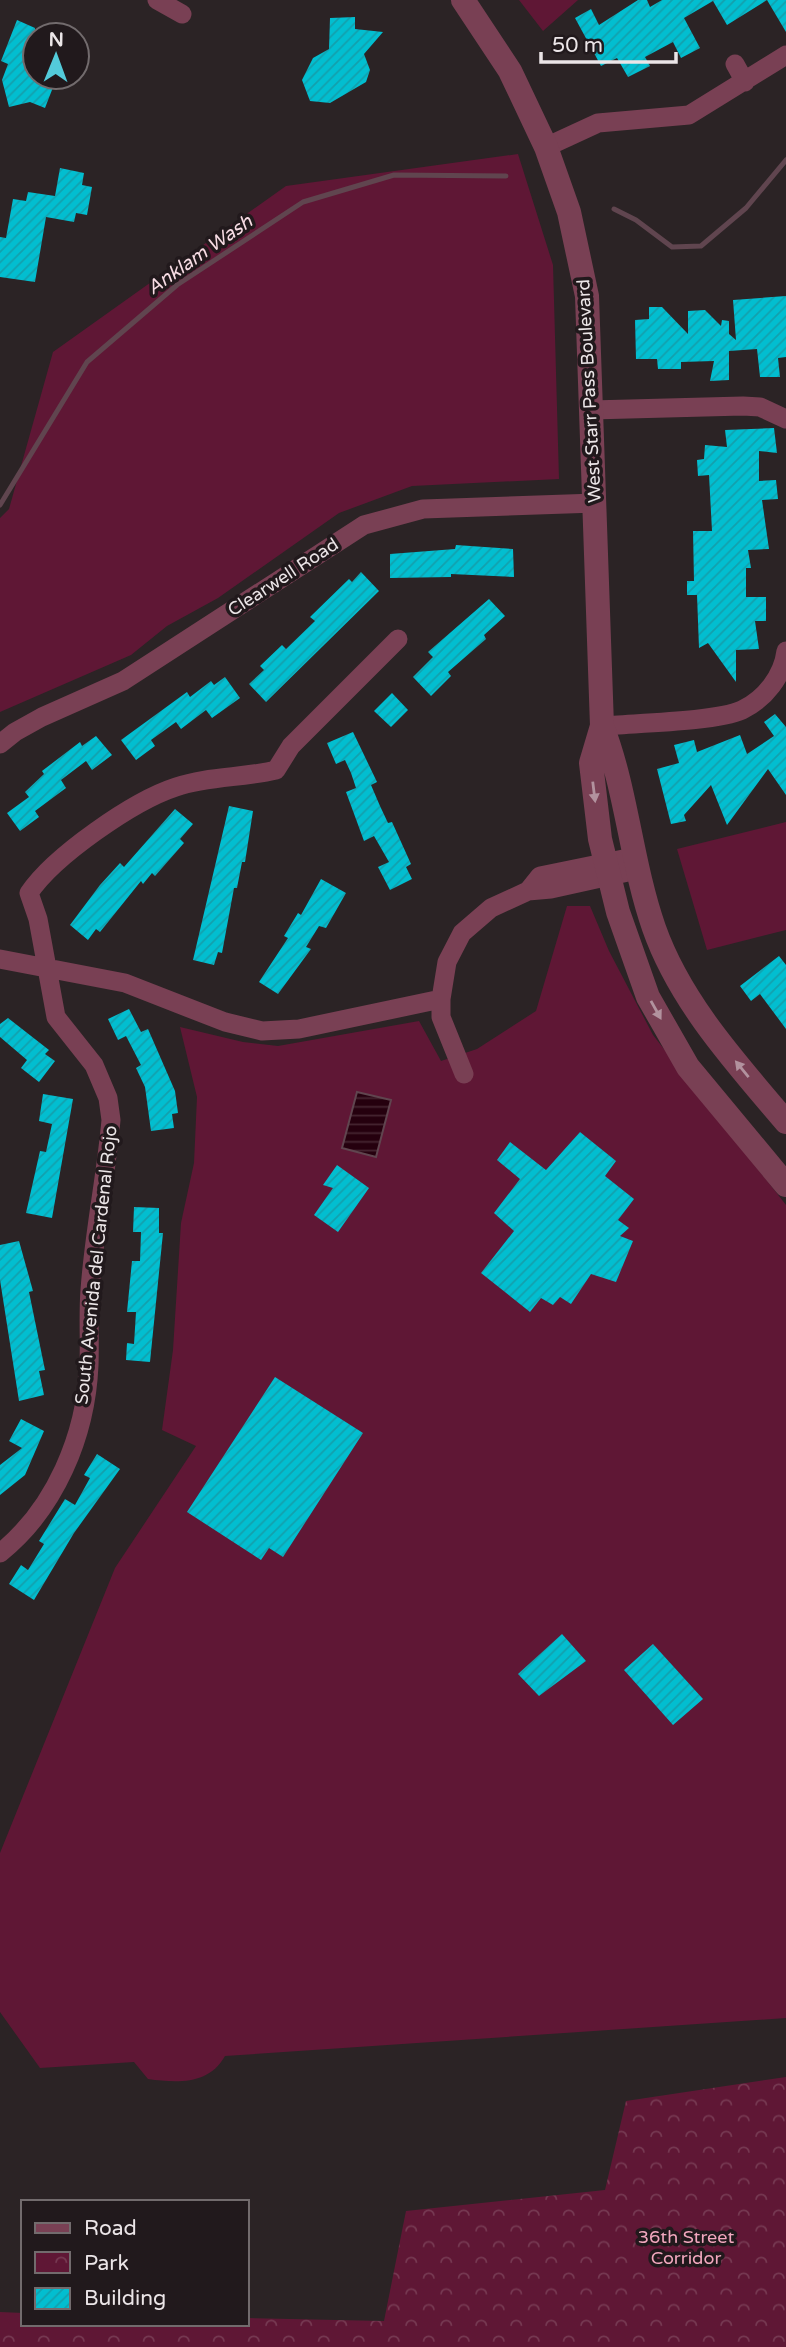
<svg xmlns="http://www.w3.org/2000/svg" width="786" height="2347" viewBox="0 0 786 2347" font-family="'Varela Round',sans-serif">
	<defs>
		<pattern id="park-crowns" width="20" height="18" patternUnits="userSpaceOnUse" patternTransform="scale(1.75)"><rect width="20" height="18" fill="#5f1735"/><path d="M2 6a3 3 0 1 1 6 0M12 15a3 3 0 1 1 6 0" fill="none" stroke="#763952"/></pattern>
		<pattern id="water-rules" width="6" height="5" patternUnits="userSpaceOnUse" patternTransform="scale(1.75)"><rect width="6" height="5" fill="#25000e"/><path d="M0 2.5h6" fill="none" stroke="#452531"/></pattern>
		<pattern id="building-hatch" width="6" height="6" patternUnits="userSpaceOnUse" patternTransform="scale(1.75)"><rect width="6" height="6" fill="#02bed0"/><path d="M-1 1l2-2M0 6l6-6M5 7l2-2" fill="none" stroke="#13a0ad"/></pattern>
	</defs>
	<rect width="100%" height="100%" fill="#2b2325"/>
	<path fill="#5f1735" d="M519 0H578L543 31Z
		M518 154 553 265 559 479 412 486 339 513 218 598 167 626 131 655 0 712V518L9 509 53 352 286 186Z
		M786 822V930L707 950 677 849Z
		M567 906H590L609 951 653 1035 786 1205V2018L225 2056C209 2085 177 2083 148 2079L134 2062 40 2068 0 2012V1853L115 1568 196 1446 162 1430 173 1350 181 1223 194 1163 197 1097 180 1027 243 1042 278 1046 419 1021 441 1061 477 1049 536 1011Z"/>
	<path fill="url(#park-crowns)" d="M786 2077V2347H0V2312L23 2313V2324H247V2318L384 2321 406 2211 605 2190 626 2101Z"/>
	<path fill="url(#water-rules)" stroke="#60454f" stroke-width="2" d="M357 1092 391 1100 376 1157 342 1148Z"/>
	<g fill="none" stroke-linecap="round" stroke-linejoin="round">
		<path stroke="#60454f" stroke-width="5" d="M614 209 636 220 672 247 701 246 746 208 786 160
			M0 505 87 362 177 285 303 202 394 175 506 176"/>
	</g>
	<path fill="url(#building-hatch)" d="M638 0H647L650 7 662 0H767L727 25 713 1 684 18 700 48 681 58 673 42 645 57 650 66 628 77 617 58 601 66 575 18 591 9 599 25Z
		M767 0H786V32Z
		M355 17V29L383 32 364 54 370 70 366 82 330 103 310 101 302 80 313 58 329 49 330 18Z
		M17 20 35 28V77H57L45 108 30 102 9 107 2 80 8 64 1 61Z
		M60 168 84 173 82 185 92 187 87 215 76 213 74 222 46 217 35 282 0 277V237L6 238 13 199 26 201 28 192 55 196Z
		M786 296V357L778 358 780 377H760L757 349 729 351V380L710 381 714 361 681 362V369H658L657 359H636L635 320 649 319V307H662L688 334V311L705 310 721 326 722 320 729 321V334L736 340 733 300Z
		M774 428 777 453 759 451V481L776 480 778 499 762 500 769 549 748 550 751 568H746V597H766V621H755L759 649 736 650V682L708 643 699 648 697 595H687V581H694L693 531H712L709 475 698 476 697 460 704 459 705 445 727 447 725 430Z
		M456 545 513 549 514 577 451 574V577L390 578V554L455 549Z
		M361 572 379 591 266 702 249 684 264 670 260 666 282 645 286 649 315 621 310 617 349 579 352 582Z
		M489 599 505 616 484 635 486 639 448 672 451 676 431 696 413 677 433 657 428 652Z
		M225 677 240 698 212 718 206 710 181 729 176 722 151 740 155 746 136 760 121 740 187 692 190 697 211 681 214 685Z
		M392 693 408 710 391 727 374 711Z
		M775 714 786 727V795L768 769 727 825 711 785 684 815 686 821 671 824 657 769 679 763 674 745 694 740 697 752 740 735 747 754 774 736 764 722Z
		M353 732 377 782 371 785 380 806 388 823 392 822 411 864 406 867 412 879 390 890 378 867 389 862 374 836 364 841 346 792 356 788 351 773 345 760 336 764 327 743Z
		M96 736 112 755 92 770 86 761 61 780 66 788 35 811 39 817 20 831 7 813 29 797 25 792 44 774 42 771 80 742 82 746Z
		M229 806 253 811 245 862H242L237 888H234L222 953 218 952 214 965 193 960Z
		M175 809 193 824 180 839 184 843 155 876 152 873 143 884 141 881 100 932 96 929 88 940 70 925 100 885 120 863 124 867Z
		M321 879 346 893 326 928 319 926 306 947 311 949 278 994 259 982 288 938 284 936 298 913 301 915Z
		M779 956 786 965V1029L760 994 751 1001 740 986Z
		M129 1009 141 1032 148 1029 175 1091 178 1113 172 1114 174 1128 151 1131 145 1087 136 1068 141 1065 126 1036 118 1040 108 1019Z
		M8 1018 49 1050 45 1054 55 1061 39 1082 21 1068 27 1060 0 1037V1024Z
		M43 1094 73 1099 52 1218 26 1213 40 1151 46 1152 52 1124 39 1121Z
		M580 1132 616 1161 605 1176 634 1199 618 1220 629 1228 620 1236 633 1241 616 1282 591 1274 571 1304 560 1297 553 1305 541 1298 530 1312 481 1273 514 1231 494 1213 520 1179 497 1160 510 1142 546 1170Z
		M337 1165 369 1188 338 1232 314 1215 333 1188 323 1185Z
		M134 1207 159 1208V1233H163L150 1362 126 1360 127 1343 134 1344 136 1312H127L132 1261H140L141 1232H133Z
		M19 1241 33 1291 29 1292 45 1370 39 1371 44 1395 19 1401 0 1280V1245Z
		M275 1377 363 1433 283 1557 269 1548 261 1560 187 1512Z
		M21 1419 44 1431 25 1475 0 1495V1465L22 1448 9 1441Z
		M97 1454 120 1469 74 1533 34 1600 9 1584 21 1565 28 1570 44 1544 39 1541 65 1499 75 1505 90 1478 84 1475Z
		M562 1634 586 1661 539 1696 518 1674Z
		M653 1644 703 1699 673 1725 624 1670Z"/>
	<g fill="none" stroke-linecap="round" stroke-linejoin="round">
		<path stroke="#794054" stroke-width="19" d="M157 0 182 14
			M735 64 745 82
			M546 147 598 123 689 115 786 55
			M591 410 743 406 760 407 786 419
			M602 726C634 723 716 722 742 710 765 699 783 676 786 651
			M0 744 15 732 42 717 123 681 364 525 423 509 596 503
			M528 891 540 876 633 857
			M0 959 125 983 225 1022 262 1031 299 1029 441 999
			M464 1074 441 1017V999L447 962 462 933 491 908 528 891 551 889 637 870
			M0 1553C55 1509 86 1436 89 1365 90 1340 88 1315 90 1290 94 1233 106 1177 111 1120L108 1098 94 1065 56 1017 38 919 29 893C54 856 133 801 176 787 208 776 243 778 276 770L291 746 398 639"/>
		<path stroke="#794054" stroke-width="24" d="M463 0 510 71 546 147 569 212 587 296 602 726 591 763 600 839 618 912 648 997 688 1067 786 1185
			M602 726C627 791 631 862 654 928 680 1002 736 1063 786 1122"/>
	</g>
	<defs><path id="oneway-solid" d="M-6-.8H1V-3.2L6.5 0L1 3.2V.8H-6Z" transform="scale(1.75)"/></defs>
	<g fill="#b2929e">
		<use href="#oneway-solid" transform="translate(594 792) rotate(83)"/>
		<use href="#oneway-solid" transform="translate(656 1010) rotate(61)"/>
		<use href="#oneway-solid" transform="translate(742 1069) rotate(-129)"/>
	</g>
	<g text-anchor="middle" stroke-width="7" stroke-linejoin="round" paint-order="stroke">
		<g font-size="18" fill="#ebe5e7" stroke="#21191c">
			<text transform="translate(589 391) rotate(-93)" y="6">West Starr Pass Boulevard</text>
			<text transform="translate(283 577) rotate(-33)" y="6">Clearwell Road</text>
			<text transform="translate(96 1265) rotate(-84)" y="6">South Avenida del Cardenal Rojo</text>
		</g>
		<g font-size="18" fill="#f2a7be" stroke="#21191c">
			<text x="686" y="2243">36th Street<tspan x="686" dy="21">Corridor</tspan></text>
		</g>
		<g font-size="19" font-style="italic" fill="#f7dce4" stroke="#21191c">
			<text transform="translate(199 254) rotate(-35)" y="7">Anklam Wash</text>
		</g>
	</g>
	<rect x="21" y="2200" width="228" height="126" fill="#21191c" stroke="#726b6d" stroke-width="2"/>
	<rect x="35" y="2223" width="35" height="10" fill="#794054" stroke="#726b6d" stroke-width="2"/>
	<text x="84" y="2235" font-size="21" fill="#ebe5e7">Road</text>
	<rect x="35" y="2252" width="35" height="21" fill="url(#park-crowns)" stroke="#726b6d" stroke-width="2"/>
	<text x="84" y="2270" font-size="21" fill="#ebe5e7">Park</text>
	<rect x="35" y="2288" width="35" height="21" fill="url(#building-hatch)" stroke="#726b6d" stroke-width="2"/>
	<text x="84" y="2305" font-size="21" fill="#ebe5e7">Building</text>
	<g transform="translate(56 56) rotate(1)"><circle r="33" fill="#21191c" stroke="#726b6d" stroke-width="2"/>
	<path d="M0-5L12 26L0 18L-12 26Z" fill="#53cbda"/>
	<text y="-10" font-size="19" font-weight="bold" text-anchor="middle" fill="#ebe5e7">N</text>
	</g>
	<path d="M541 52v10h135v-10" fill="none" stroke="#ebe5e7" stroke-width="3.5"/>
	<text x="552" y="52" font-size="21" fill="#ebe5e7" stroke="#21191c" stroke-width="5" paint-order="stroke">50 m</text>
</svg>
